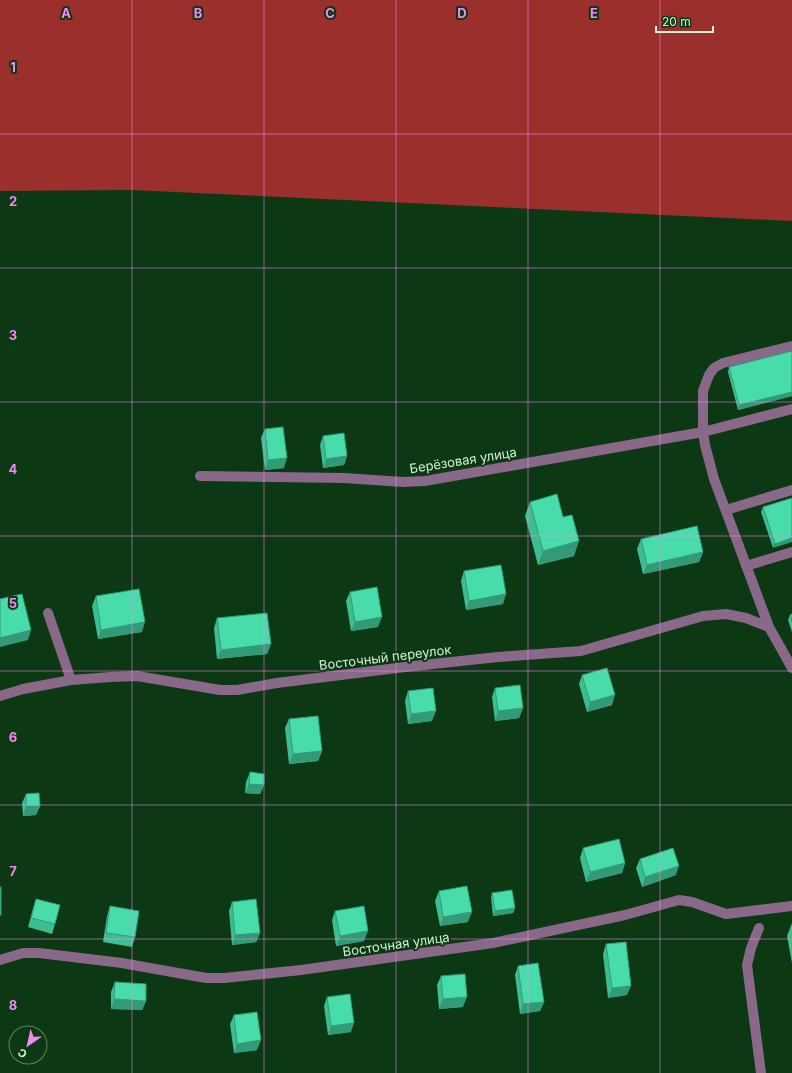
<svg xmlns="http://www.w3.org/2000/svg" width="792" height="1073" viewBox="0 0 792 1073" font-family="Inter,sans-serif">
	<rect width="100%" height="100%" fill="#0c3814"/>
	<path fill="#9b2f2b" d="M0 0H792V221L132 190 0 191Z"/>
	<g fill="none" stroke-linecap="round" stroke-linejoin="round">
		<path stroke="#8a688a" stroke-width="10" d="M792 346 723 363 714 368 709 375 703 391V432L705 445 714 479 769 627 792 668
			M200 476 344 478 403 482 425 481 703 432 792 409
			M726 510 792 490
			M746 566 792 552
			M48 613 71 680
			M0 696 23 689 71 680 111 677 137 676 220 690H237L277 683 405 667 498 657 581 651 703 616 726 614 746 618 769 627
			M759 928 751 948 747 965 761 1073
			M0 960 23 953H39L122 963 206 978H224L301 970 493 943 625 915 679 900 692 902 726 914 792 906"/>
	</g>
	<path fill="#3ebd92" d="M792 351V396L738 410 728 372 729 367Z
		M265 429 284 468 265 470 261 438Z
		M323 436 347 456 344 465 323 468 320 445Z
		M792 498 773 548 761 512 763 507Z
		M530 502 574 556 538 565 525 516Z
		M641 539 703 552 699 562 643 574 637 549Z
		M464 571 503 604 466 610 461 581Z
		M350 592 378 627 351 631 346 601Z
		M96 596 142 632 98 639 92 606Z
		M792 614V632L788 620 790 615Z
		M217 618 271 644 267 654 217 659 214 628Z
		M582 675 612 705 587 712 579 684Z
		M495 688 523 708 519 718 495 721 492 697Z
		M408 691 432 721 408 724 405 701Z
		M289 719 322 751 318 761 289 764 285 728Z
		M250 772 264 785 260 794 245 793 246 782Z
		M26 794 40 806 36 815 23 816 22 803Z
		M583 848 625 863 622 873 586 882 580 858Z
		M640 859 676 875 642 887 636 868Z
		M439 891 468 922 440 926 435 901Z
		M492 893 515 908 513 913 493 916 491 898Z
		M36 899 55 924 52 934 28 927 33 909Z
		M232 902 260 933 256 942 232 945 229 911Z
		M110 906 135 937 132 947 103 942 107 916Z
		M335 911 364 941 336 946 332 920Z
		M792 923V963L787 936Z
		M606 944 627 995 608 998 603 954Z
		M518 966 544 1002 540 1011 520 1014 515 975Z
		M441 976 463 1007 439 1009 437 985Z
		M115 982 146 1001 142 1010 111 1009V992Z
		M327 997 351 1032 328 1035 324 1006Z
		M234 1015 257 1050 234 1053 230 1024Z"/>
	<path fill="#329a77" d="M792 392V396L738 410 739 405Z
		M347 456 344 465 323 468 326 459Z
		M287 458 284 468 265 470 268 460Z
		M792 538V542L773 548 775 544Z
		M579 541 574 556 538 565 543 551Z
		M703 552 699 562 643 574 647 565Z
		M506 594 503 604 466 610 469 601Z
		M382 617 378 627 351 631 355 622Z
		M145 622 142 632 98 639 101 630Z
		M31 630 28 640 0 647V638Z
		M271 644 267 654 217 659 221 650Z
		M615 695 612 705 587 712 590 702Z
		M523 708 519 718 495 721 498 711Z
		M436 711 432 721 408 724 411 714Z
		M322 751 318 761 289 764 293 754Z
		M249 784 264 785 260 794 245 793Z
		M26 806H40L36 815 23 816Z
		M625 863 622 873 586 882 590 872Z
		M679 866 676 875 642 887 645 877Z
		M515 908 513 913 493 916 495 911Z
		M472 912 468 922 440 926 443 917Z
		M368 931 364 941 336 946 340 936Z
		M260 933 256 942 232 945 235 935Z
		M631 986 627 995 608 998 612 988Z
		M467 997 463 1007 439 1009 443 999Z
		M114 999 146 1001 142 1010 111 1009Z
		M544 1002 540 1011 520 1014 523 1004Z
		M354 1023 351 1032 328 1035 331 1026Z
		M261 1040 257 1050 234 1053 237 1044Z"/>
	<path fill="#48dcaa" stroke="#329a77" d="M792 351V392L739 405 729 367Z
		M283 427 287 458 268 460 265 429Z
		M344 433 347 456 326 459 323 436Z
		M557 494 563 517 572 515 579 541 543 551 530 502Z
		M792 498V538L775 544 763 507Z
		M697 526 703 552 647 565 641 539Z
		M501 565 506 594 469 601 464 571Z
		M377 587 382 617 355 622 350 592Z
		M139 589 145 622 101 630 96 596Z
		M22 594 31 630 0 638V599Z
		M267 613 271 644 221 650 217 618Z
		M792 614V622L790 615Z
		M607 668 615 695 590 702 582 675Z
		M520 685 523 708 498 711 495 688Z
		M433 688 436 711 411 714 408 691Z
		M318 716 322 751 293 754 289 719Z
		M250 772 264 774V785L249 784Z
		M39 793 40 806H26V794Z
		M619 839 625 863 590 872 583 848Z
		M673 848 679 866 645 877 640 859Z
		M467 886 472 912 443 917 439 891Z
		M0 887H1V915H0Z
		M512 890 515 908 495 911 492 893Z
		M36 899 60 905 55 924 31 918Z
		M256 899 260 933 235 935 232 902Z
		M110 906 139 911 135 937 106 933Z
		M364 906 368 931 340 936 335 911Z
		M626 942 631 986 612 988 606 944Z
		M538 963 544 1002 523 1004 518 966Z
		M465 974 467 997 443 999 441 976Z
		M115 982 146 984V1001L114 999Z
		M350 994 354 1023 331 1026 327 997Z
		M257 1012 261 1040 237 1044 234 1015Z"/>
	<path fill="none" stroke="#f28af3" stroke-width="1" stroke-opacity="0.55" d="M132 0V1073M264 0V1073M396 0V1073M528 0V1073M660 0V1073M0 134H792M0 268H792M0 402H792M0 536H792M0 671H792M0 805H792M0 939H792"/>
	<g text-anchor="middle" stroke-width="4" stroke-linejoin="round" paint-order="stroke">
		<g font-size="13" fill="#d2f0d4" stroke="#0c3814">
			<text transform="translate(463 460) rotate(-9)" y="5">Берёзовая улица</text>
			<text transform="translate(385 657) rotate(-7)" y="5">Восточный переулок</text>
			<text transform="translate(396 944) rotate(-8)" y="5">Восточная улица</text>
		</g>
	</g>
	<g font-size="13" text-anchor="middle" font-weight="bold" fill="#f28af3" stroke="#0c3814" stroke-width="4" stroke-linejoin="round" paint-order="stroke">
		<text x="66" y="18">A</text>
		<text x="198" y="18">B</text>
		<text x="330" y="18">C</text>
		<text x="462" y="18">D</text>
		<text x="594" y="18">E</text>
		<text x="13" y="72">1</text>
		<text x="13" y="206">2</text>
		<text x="13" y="340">3</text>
		<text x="13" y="474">4</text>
		<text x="13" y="608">5</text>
		<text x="13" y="742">6</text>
		<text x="13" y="876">7</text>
		<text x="13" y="1010">8</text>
	</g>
	<g transform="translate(28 1045) rotate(214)"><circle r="19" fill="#0c3814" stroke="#5b8261"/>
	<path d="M0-3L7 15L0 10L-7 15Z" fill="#f28af3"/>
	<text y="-6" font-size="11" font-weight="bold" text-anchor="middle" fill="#d2f0d4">С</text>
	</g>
	<path d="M656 26v6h57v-6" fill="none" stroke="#d2f0d4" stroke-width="2"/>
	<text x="662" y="26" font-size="12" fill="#d2f0d4" stroke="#0c3814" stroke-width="3" paint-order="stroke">20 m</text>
</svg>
